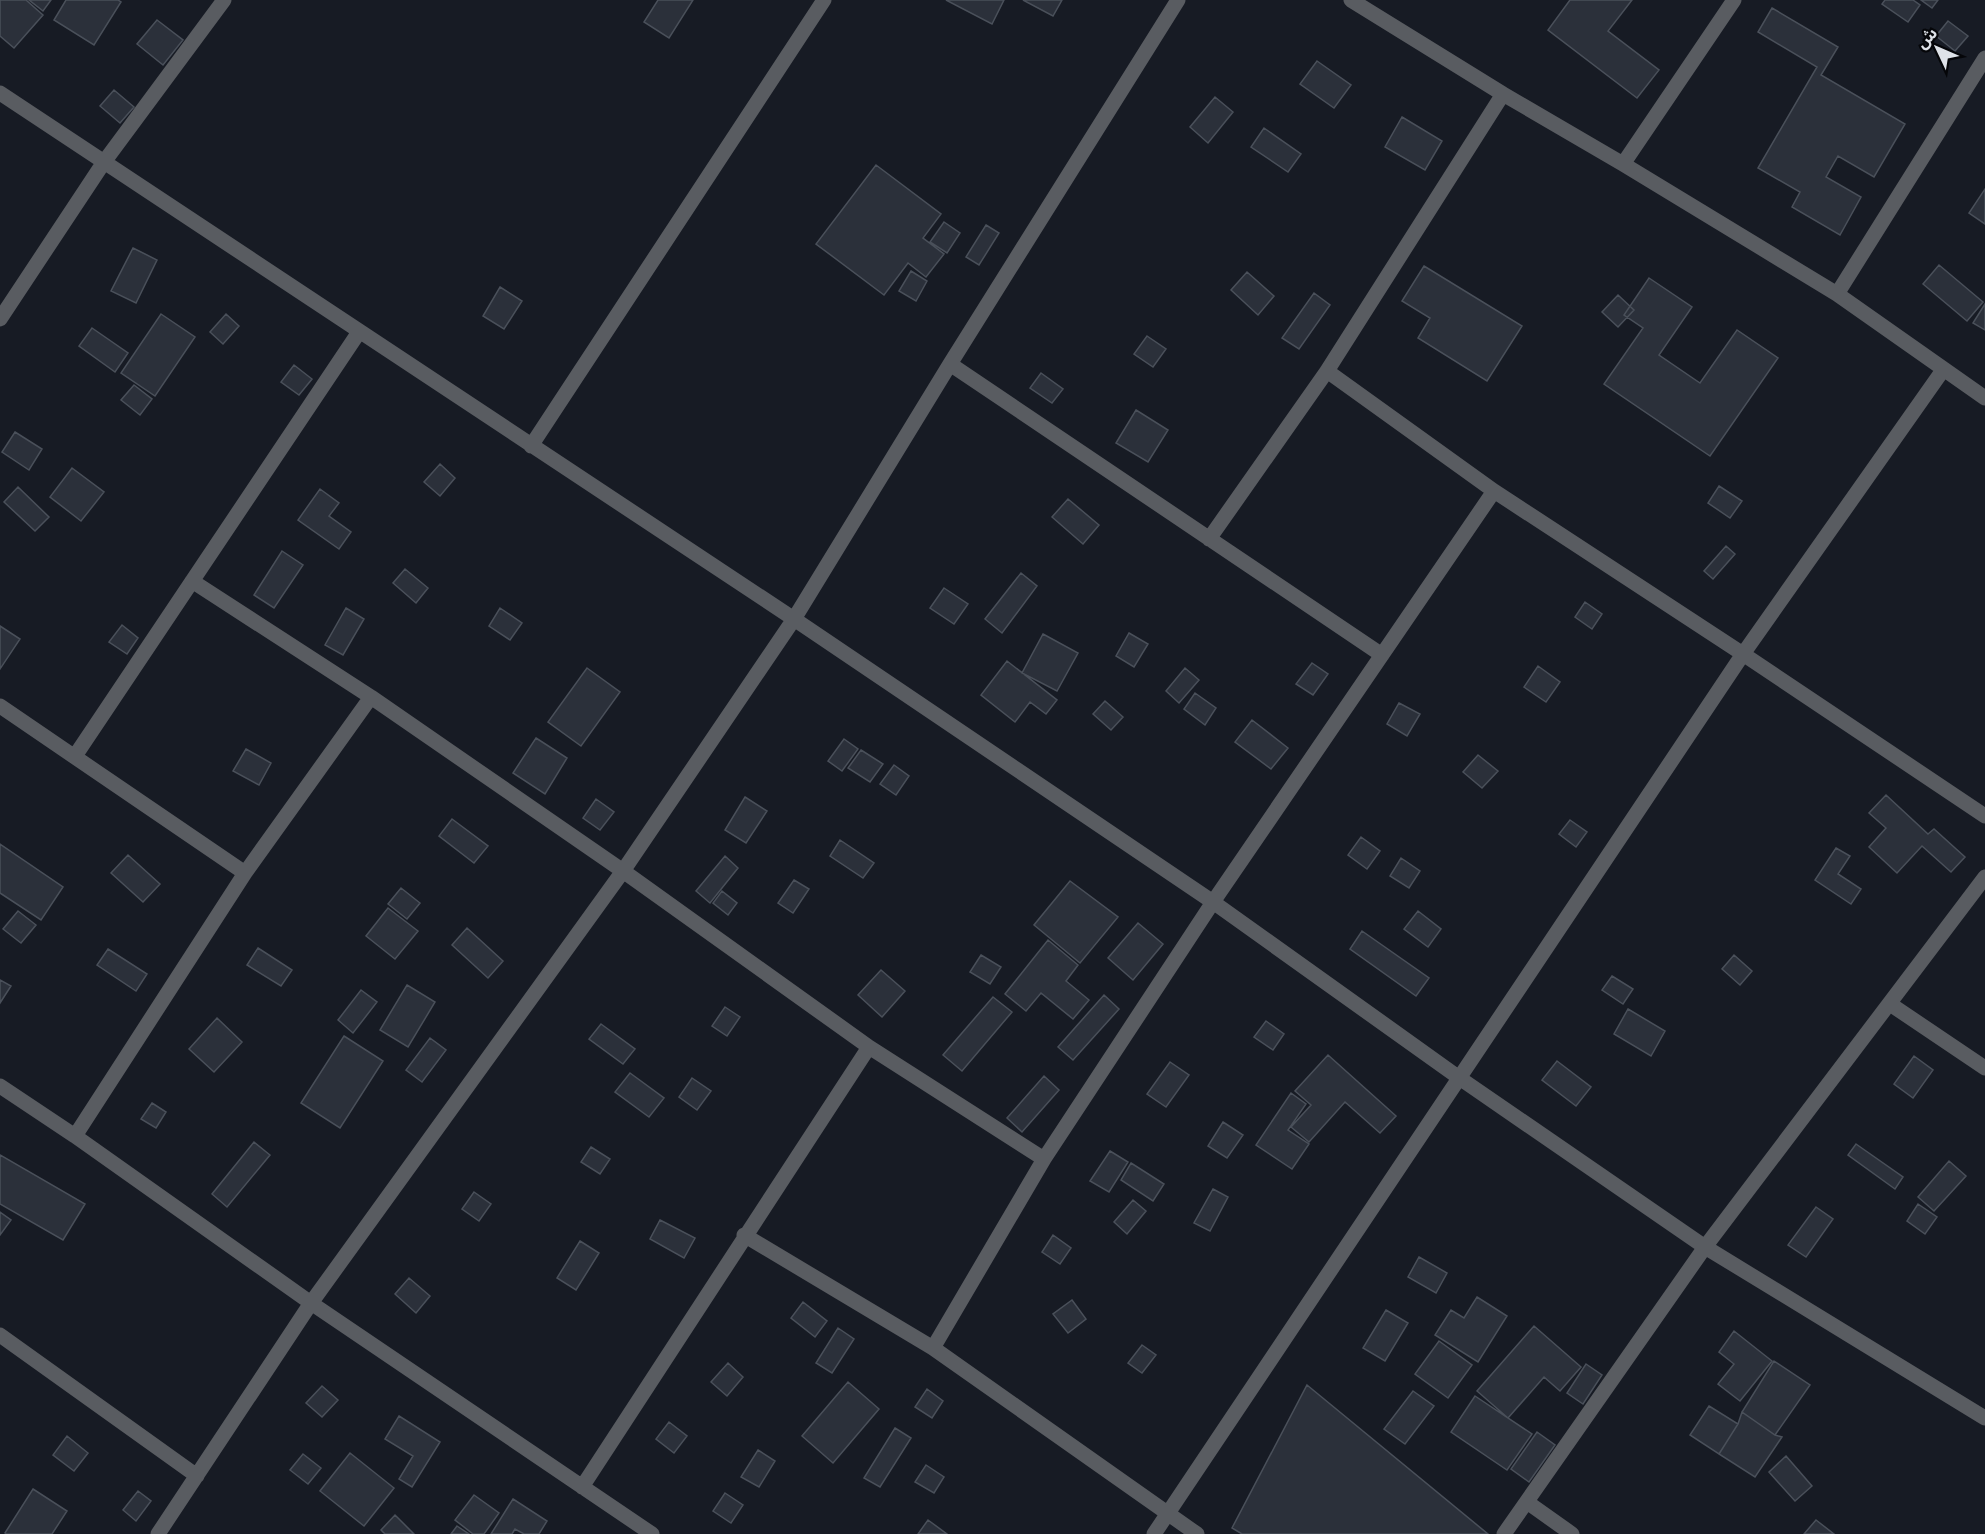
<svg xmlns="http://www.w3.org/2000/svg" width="1985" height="1534" viewBox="0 0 1985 1534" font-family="'Exo 2','Noto Sans Arabic',sans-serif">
	<rect width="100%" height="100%" fill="#171b24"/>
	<path fill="#2b303a" stroke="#4a505a" stroke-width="1.5" d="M0 0H26L43 15 14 48 0 36Z
		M29 0H51L43 11Z
		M66 0H118L121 2 94 45 54 20Z
		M658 0H693L669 38 644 22Z
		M946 0H1004L992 24Z
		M1023 0H1062L1053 16Z
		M1570 0H1632L1608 31 1659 70 1637 98 1548 30Z
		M1885 0H1913L1920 5 1908 22 1882 4Z
		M1921 0H1938L1932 8Z
		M1772 8 1838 47 1821 75 1905 124 1874 177 1838 156 1826 177 1861 197 1840 235 1792 207 1800 192 1758 168 1817 67 1758 32Z
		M157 20 183 40 163 65 137 44Z
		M1948 21 1968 36 1955 51 1936 36Z
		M1317 61 1351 85 1334 108 1300 84Z
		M114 90 134 107 120 123 100 106Z
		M1215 97 1233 112 1208 143 1190 127Z
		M1402 117 1442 141 1425 170 1385 147Z
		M1264 128 1301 154 1288 172 1251 147Z
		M876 165 941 214 923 238 944 254 926 277 908 263 884 295 816 244Z
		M1985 189V224L1969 213Z
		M944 222 960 233 947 253 930 242Z
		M986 225 999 233 979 265 966 257Z
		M133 248 157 260 136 303 111 291Z
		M1939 265 1983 302 1967 321 1923 284Z
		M1424 266 1522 326 1487 381 1418 338 1430 318 1402 301Z
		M911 271 927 281 916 301 899 291Z
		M1247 272 1274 296 1258 315 1231 290Z
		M1649 278 1692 307 1659 355 1700 383 1737 330 1778 358 1710 456 1604 384 1643 328 1624 315Z
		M500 287 522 301 504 329 483 316Z
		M1314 293 1330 305 1299 349 1282 338Z
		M1618 295 1634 310 1618 327 1602 312Z
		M1985 304V330L1973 323Z
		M161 314 195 337 155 396 121 373Z
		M226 314 239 326 223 344 210 332Z
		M92 328 128 353 115 372 79 346Z
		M1147 336 1166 349 1153 367 1134 354Z
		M294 365 312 379 299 395 281 382Z
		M1041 373 1063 389 1052 403 1030 388Z
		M134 385 152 399 140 415 121 400Z
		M1136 410 1168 430 1148 462 1116 443Z
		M15 432 42 449 29 470 2 452Z
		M440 464 455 478 440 496 424 482Z
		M72 468 104 492 81 521 50 497Z
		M1719 486 1742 501 1730 518 1708 503Z
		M18 487 49 517 35 531 4 502Z
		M320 489 339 503 329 516 351 532 339 549 298 520Z
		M1068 499 1099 525 1083 544 1052 517Z
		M1726 546 1735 554 1713 579 1704 571Z
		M282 551 303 565 274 608 254 595Z
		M405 569 428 588 416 603 393 583Z
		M1021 573 1037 586 1002 633 985 619Z
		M944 588 968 604 954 624 930 608Z
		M1585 602 1602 614 1592 629 1575 617Z
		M346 608 364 619 343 655 325 645Z
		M500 608 522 623 510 640 489 626Z
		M122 625 138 638 127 654 109 642Z
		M0 626 20 639 0 669Z
		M1129 633 1148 644 1134 667 1116 656Z
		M1043 634 1078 653 1057 691 1022 673Z
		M1007 661 1057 700 1046 714 1030 702 1015 722 981 695Z
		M1312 663 1328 674 1313 695 1296 684Z
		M1538 666 1560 682 1546 702 1524 687Z
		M587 668 620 692 581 746 548 722Z
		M1185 668 1199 680 1179 703 1166 691Z
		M1195 693 1216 708 1205 725 1184 709Z
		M1105 701 1123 717 1111 730 1093 714Z
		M1399 703 1420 714 1407 736 1387 724Z
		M1252 720 1288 748 1271 769 1235 742Z
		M536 738 567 758 545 794 513 773Z
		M844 739 858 749 842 771 828 761Z
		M246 749 271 763 259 785 233 771Z
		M861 750 883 764 870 782 848 768Z
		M1478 755 1498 771 1482 788 1463 772Z
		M894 765 909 776 896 795 880 784Z
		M1886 795 1928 834 1934 829 1965 857 1951 872 1922 846 1897 873 1869 847 1886 828 1869 813Z
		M745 797 767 811 746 843 725 830Z
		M596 799 614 812 600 830 583 818Z
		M452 819 488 846 474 863 439 836Z
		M1570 820 1587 832 1576 847 1559 834Z
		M1361 837 1380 851 1367 869 1348 855Z
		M840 840 874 863 863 878 830 856Z
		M0 844 63 887 41 920 0 893Z
		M1836 848 1850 856 1838 874 1861 889 1851 904 1815 880Z
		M128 855 160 884 143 902 111 873Z
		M725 856 738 868 710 903 696 891Z
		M1401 858 1420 871 1409 888 1390 876Z
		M794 880 809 889 793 913 778 903Z
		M1070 881 1118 917 1080 963 1034 925Z
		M401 888 420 903 407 919 388 904Z
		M722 891 737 903 728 915 713 903Z
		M388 908 418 931 395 959 366 936Z
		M18 911 36 925 21 943 3 929Z
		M1418 911 1441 929 1428 947 1404 929Z
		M1138 923 1163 944 1133 980 1108 958Z
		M467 928 503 961 488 978 452 945Z
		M1362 931 1429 978 1416 996 1350 949Z
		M1048 940 1078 965 1066 981 1089 1000 1073 1019 1041 993 1026 1011 1005 994Z
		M258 948 292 970 281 986 247 965Z
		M108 949 147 974 136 991 97 965Z
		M981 955 1001 967 990 984 970 972Z
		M1734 955 1752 971 1740 985 1722 969Z
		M881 970 905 991 882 1017 858 995Z
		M1612 976 1633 989 1623 1004 1602 990Z
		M0 980 11 986 0 1003Z
		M407 985 435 1002 408 1047 380 1030Z
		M361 990 377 1002 353 1033 338 1020Z
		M1104 995 1119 1009 1073 1060 1058 1047Z
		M993 997 1012 1012 962 1071 943 1055Z
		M725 1007 740 1017 727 1036 712 1026Z
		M1628 1009 1665 1031 1651 1056 1614 1034Z
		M217 1018 242 1042 214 1072 189 1049Z
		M1266 1021 1284 1034 1273 1050 1254 1037Z
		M601 1024 635 1049 623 1064 589 1039Z
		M344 1036 383 1061 340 1128 301 1103Z
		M430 1038 446 1050 422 1082 406 1070Z
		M1328 1055 1396 1116 1380 1133 1345 1102 1309 1142 1291 1127 1311 1105 1295 1091Z
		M1914 1056 1933 1070 1913 1098 1894 1084Z
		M1557 1061 1591 1087 1576 1106 1542 1080Z
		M1170 1062 1189 1075 1166 1107 1147 1094Z
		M630 1073 664 1098 649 1117 615 1092Z
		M1044 1076 1059 1090 1022 1132 1007 1118Z
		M692 1078 711 1091 697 1110 679 1097Z
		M1291 1093 1306 1104 1288 1130 1309 1144 1292 1169 1256 1145Z
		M152 1103 166 1112 156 1128 141 1119Z
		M1223 1122 1243 1135 1227 1158 1208 1146Z
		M254 1142 270 1155 227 1207 212 1194Z
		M1856 1144 1903 1177 1895 1189 1848 1155Z
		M591 1147 610 1159 600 1174 581 1162Z
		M1110 1151 1128 1162 1109 1192 1090 1181Z
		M0 1155 85 1204 63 1240 0 1204Z
		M1949 1161 1966 1176 1934 1211 1918 1197Z
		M1131 1163 1164 1184 1153 1201 1121 1180Z
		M1213 1189 1228 1197 1210 1231 1194 1223Z
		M474 1192 491 1204 479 1221 462 1209Z
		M1133 1200 1146 1211 1127 1234 1114 1222Z
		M1918 1204 1937 1217 1925 1234 1907 1221Z
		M1816 1207 1833 1219 1806 1257 1788 1245Z
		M0 1212 11 1220 0 1235Z
		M660 1220 695 1238 684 1258 650 1239Z
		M1053 1235 1071 1248 1060 1264 1042 1252Z
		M580 1241 599 1253 576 1290 557 1278Z
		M1419 1257 1447 1273 1436 1293 1408 1277Z
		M409 1278 430 1296 416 1313 395 1294Z
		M1477 1297 1507 1316 1478 1362 1435 1335 1451 1310 1464 1318Z
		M1072 1300 1086 1319 1068 1333 1053 1314Z
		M803 1302 827 1321 815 1337 791 1318Z
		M1386 1310 1408 1323 1385 1361 1363 1348Z
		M1534 1326 1581 1367 1560 1391 1544 1377 1508 1418 1477 1391Z
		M838 1328 854 1339 832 1373 816 1363Z
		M1734 1331 1772 1361 1740 1401 1718 1384 1734 1364 1719 1352Z
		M1439 1341 1472 1365 1448 1398 1415 1374Z
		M1142 1345 1156 1355 1142 1373 1128 1363Z
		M1774 1361 1810 1385 1775 1435 1742 1412Z
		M728 1363 743 1377 727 1396 711 1382Z
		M1586 1364 1602 1375 1583 1404 1567 1393Z
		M848 1382 879 1409 833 1463 802 1436Z
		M1307 1385 1488 1534H1242L1232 1528Z
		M322 1386 338 1400 322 1417 306 1403Z
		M927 1389 943 1401 932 1418 915 1407Z
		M1413 1391 1434 1406 1405 1444 1384 1429Z
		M1475 1396 1532 1434 1507 1470 1451 1432Z
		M1709 1406 1738 1424 1719 1454 1690 1435Z
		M1742 1412 1775 1435 1782 1437 1755 1477 1719 1454 1738 1424Z
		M399 1416 440 1442 412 1487 399 1479 413 1456 385 1439Z
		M669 1422 687 1436 674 1453 656 1439Z
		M895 1428 911 1438 880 1487 864 1478Z
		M1537 1432 1555 1445 1529 1482 1511 1469Z
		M67 1436 88 1453 74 1471 53 1455Z
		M758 1450 775 1461 759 1487 741 1477Z
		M350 1453 394 1488 364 1526 320 1491Z
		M303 1454 321 1468 308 1484 290 1470Z
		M1786 1456 1812 1486 1795 1501 1769 1472Z
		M926 1465 944 1477 934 1493 915 1482Z
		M33 1489 67 1511 52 1534H6L5 1533Z
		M138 1491 151 1501 136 1521 123 1510Z
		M725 1493 743 1505 731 1523 713 1511Z
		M474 1495 499 1513 484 1534H473L455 1520Z
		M513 1499 547 1521 539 1534H524L515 1529 512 1534H491Z
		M395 1515 414 1534H385L381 1530Z
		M928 1520 947 1534H918Z
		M1816 1520 1834 1534H1804Z
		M457 1526 469 1534H451Z"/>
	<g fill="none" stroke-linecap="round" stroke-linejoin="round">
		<path stroke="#595c61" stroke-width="15" d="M1351 0 1503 94 1623 164 1837 294 1985 398
			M0 93 794 619 1213 902 1458 1077 1705 1247 1985 1418
			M1623 164 1734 0
			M1837 294 1985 58
			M0 319 104 162 224 0
			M950 364 1382 655
			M1327 371 1494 491 1743 654 1985 816
			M531 446 824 0
			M1209 539 1327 371 1503 94
			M192 581 371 697 623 871 869 1047 1044 1159
			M0 706 245 873
			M75 756 359 332
			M1890 1004 1985 1068
			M0 1086 75 1136 311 1303 652 1534
			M75 1136 245 873 371 697
			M744 1235 933 1348 1197 1534
			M0 1335 197 1476
			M933 1348 1044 1159 1213 902 1494 491
			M582 1487 869 1047
			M1527 1502 1572 1534
			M158 1534 311 1303 623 871 794 619 950 364 1178 0
			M1154 1534 1743 654 1943 370
			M1504 1534 1705 1247 1985 877"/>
	</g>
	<g transform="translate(1937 48) rotate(314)" stroke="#050609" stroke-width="4.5" paint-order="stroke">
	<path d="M0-4.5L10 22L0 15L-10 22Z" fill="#dee2e8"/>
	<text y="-9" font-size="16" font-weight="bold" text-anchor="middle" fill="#dee2e8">ش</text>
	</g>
</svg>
